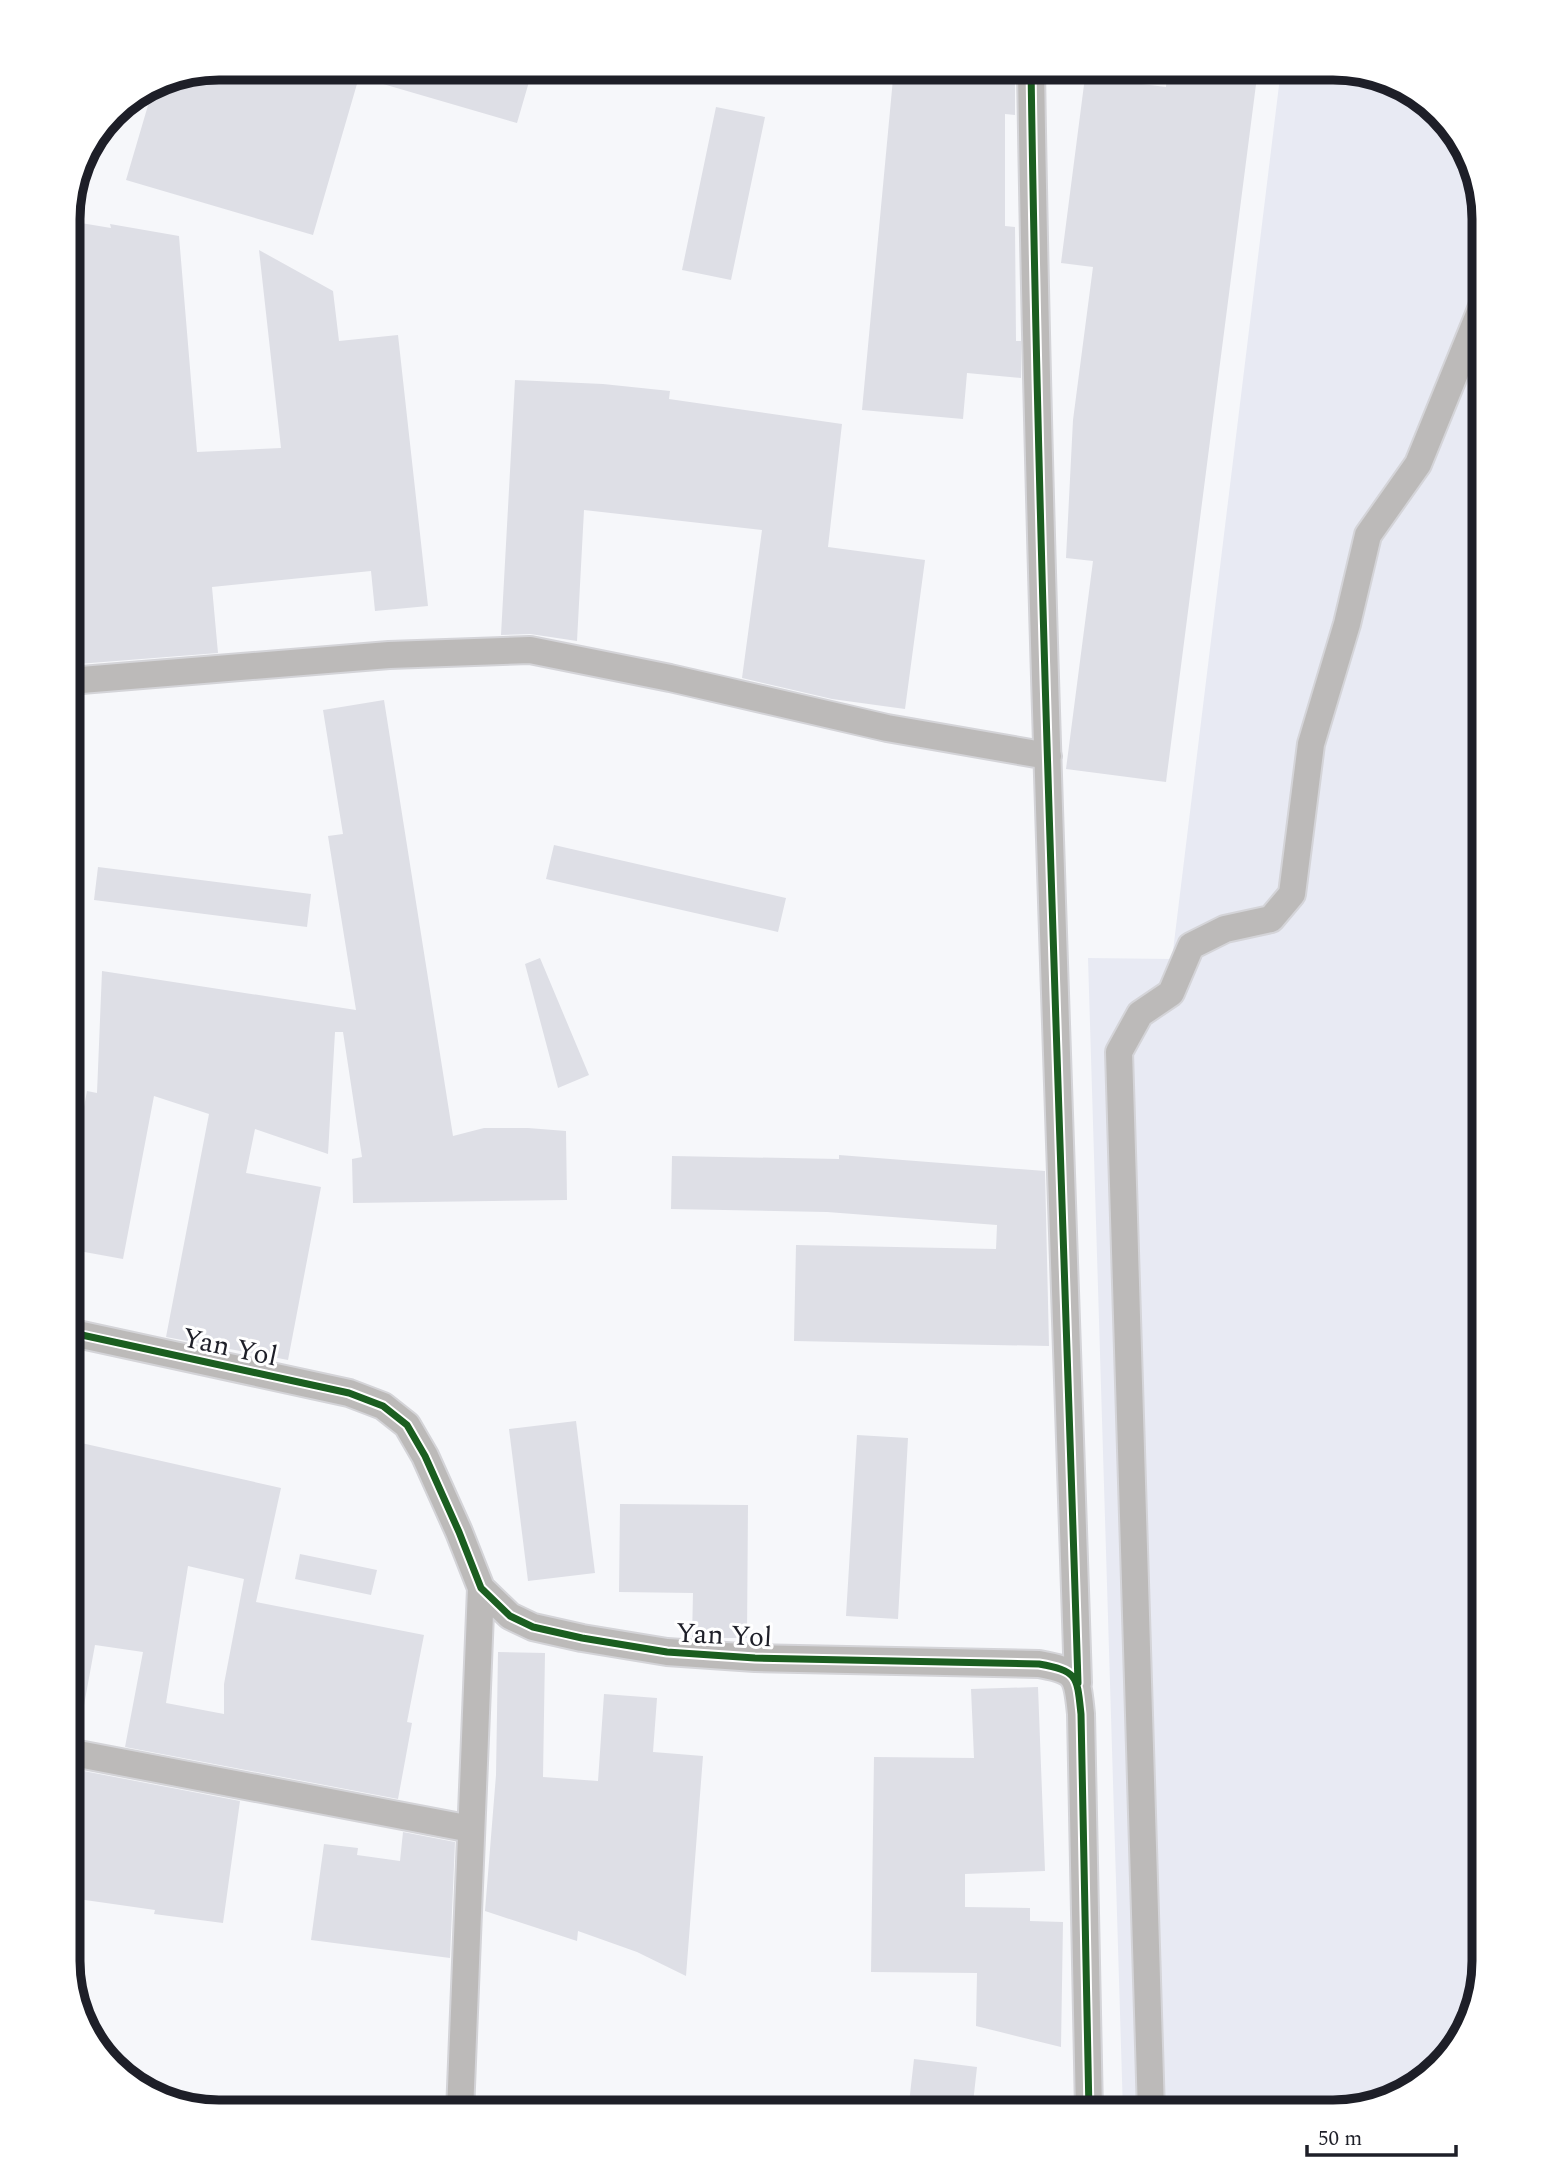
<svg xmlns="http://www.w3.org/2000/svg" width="1552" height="2180" viewBox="0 0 1552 2180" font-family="Spectral,serif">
	<rect width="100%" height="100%" fill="#f6f7fa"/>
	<path fill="#e8eaf3" d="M1281 69H1342L1408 89 1463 144 1484 220V1961L1464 2036 1408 2091 1333 2112H1123L1088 958 1172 959Z"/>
	<path fill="#dedfe6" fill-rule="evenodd" d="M220 68H533L517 123 359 77 313 235 126 180 154 85 162 80Z
		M894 68H1015V115L1005 114V226L1015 227 1016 341H1021V378L967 373 963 419 862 410Z
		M1167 69H1258L1166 782 1066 769 1093 561 1066 558 1073 420 1093 267 1061 263 1085 77 1166 87Z
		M716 107 765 117 731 280 682 270Z
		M69 221 111 228 110 224 179 236 197 452 281 448 259 250 333 291 339 341 398 335 428 606 375 611 371 571 212 587 218 653 78 664 69 545Z
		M515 380 603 384 670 391 669 399 842 424 828 547 925 560 905 709 832 699 742 678 762 530 584 510 577 641 530 634 501 635Z
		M384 700 453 1136 484 1128H528L566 1131 567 1200 353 1203 352 1159 362 1157 343 1032H335L328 1154 255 1129 246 1173 321 1187 288 1360 166 1337 209 1114 154 1096 123 1259 68 1249V1191L87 1091 97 1093 102 971 356 1010 328 836 343 834 323 710Z
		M554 845 786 898 778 932 546 879Z
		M98 867 311 894 307 927 94 900Z
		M540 958 589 1075 558 1088 525 964Z
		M839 1155 1045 1171 1049 1346 794 1341 796 1245 996 1249 997 1225 827 1212 671 1209 672 1156 839 1159Z
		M576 1421 595 1573 528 1581 509 1429Z
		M857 1435 908 1438 898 1619 846 1616Z
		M68 1440 281 1488 256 1602 424 1635 407 1722 412 1723 398 1799 125 1747 143 1652 95 1645 78 1738 68 1737ZM188 1566 244 1579 224 1684V1714L166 1703Z
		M620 1504 748 1505 747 1638H692L693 1593 619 1592Z
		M300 1554 377 1570 371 1595 295 1579Z
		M498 1652 545 1653 543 1777 598 1781 604 1694 657 1698 653 1752 703 1756 686 1976 637 1952 578 1931 577 1941 485 1911 496 1775Z
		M1038 1687 1045 1871 965 1874V1907L1030 1908V1921L1063 1922 1061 2047 976 2026 977 1973 871 1972 874 1757 974 1758 971 1689Z
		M68 1768 240 1801 223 1923 154 1914 155 1910 78 1899 79 1893 68 1891Z
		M403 1832 455 1842 450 1958 311 1940 324 1844 358 1848 357 1855 400 1861Z
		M914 2059 977 2067 972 2112H908Z"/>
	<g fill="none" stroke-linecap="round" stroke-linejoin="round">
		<defs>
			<path id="minor" d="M1031 68C1039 607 1061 1145 1078 1683
				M69 681 389 655 530 650 670 678 887 728 1048 756
				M68 1332 349 1393 383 1406 407 1425 425 1456 459 1532 481 1588 510 1616 533 1627 582 1638 667 1652 755 1658 1039 1664C1078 1671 1077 1676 1081 1714L1089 2112
				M68 1752 471 1829
				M460 2112 481 1588
				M1151 2112 1119 1052 1140 1014 1171 993 1191 946 1225 929 1271 919 1292 894 1311 744 1347 624 1368 535 1418 464 1484 302"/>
		</defs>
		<use href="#minor" stroke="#d4d4d8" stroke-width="30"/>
		<use href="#minor" stroke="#bcbab9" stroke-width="26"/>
		<defs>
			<path id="cycleway" d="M1031 68C1039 607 1061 1145 1078 1683
				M68 1332 349 1393 383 1406 407 1425 425 1456 459 1532 481 1588 510 1616 533 1627 582 1638 667 1652 755 1658 1039 1664C1078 1671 1077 1676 1081 1714L1089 2112"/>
		</defs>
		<use href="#cycleway" stroke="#fff" stroke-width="11"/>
		<use href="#cycleway" stroke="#1b5e20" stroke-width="7"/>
	</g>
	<g text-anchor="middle" stroke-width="6" stroke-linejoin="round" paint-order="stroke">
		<g font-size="28" fill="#1e1f28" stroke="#fff">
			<text transform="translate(230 1346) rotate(12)" y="10">Yan Yol</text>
			<text transform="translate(724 1634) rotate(3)" y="10">Yan Yol</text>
		</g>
	</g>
	<path d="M0 0H1552V2180H0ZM219 80H1333A139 139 0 0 1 1472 219V1961A139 139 0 0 1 1333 2100H219A139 139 0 0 1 80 1961V219A139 139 0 0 1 219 80Z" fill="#fff" fill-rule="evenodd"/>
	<path fill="none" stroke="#1e1f28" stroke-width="9" d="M219 80H1333A139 139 0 0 1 1472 219V1961A139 139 0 0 1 1333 2100H219A139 139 0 0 1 80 1961V219A139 139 0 0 1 219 80Z"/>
	<path d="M1307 2145v10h149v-10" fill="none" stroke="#1e1f28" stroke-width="3.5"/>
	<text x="1318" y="2145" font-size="21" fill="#1e1f28" stroke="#ffffff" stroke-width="5" paint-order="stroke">50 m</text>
</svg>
